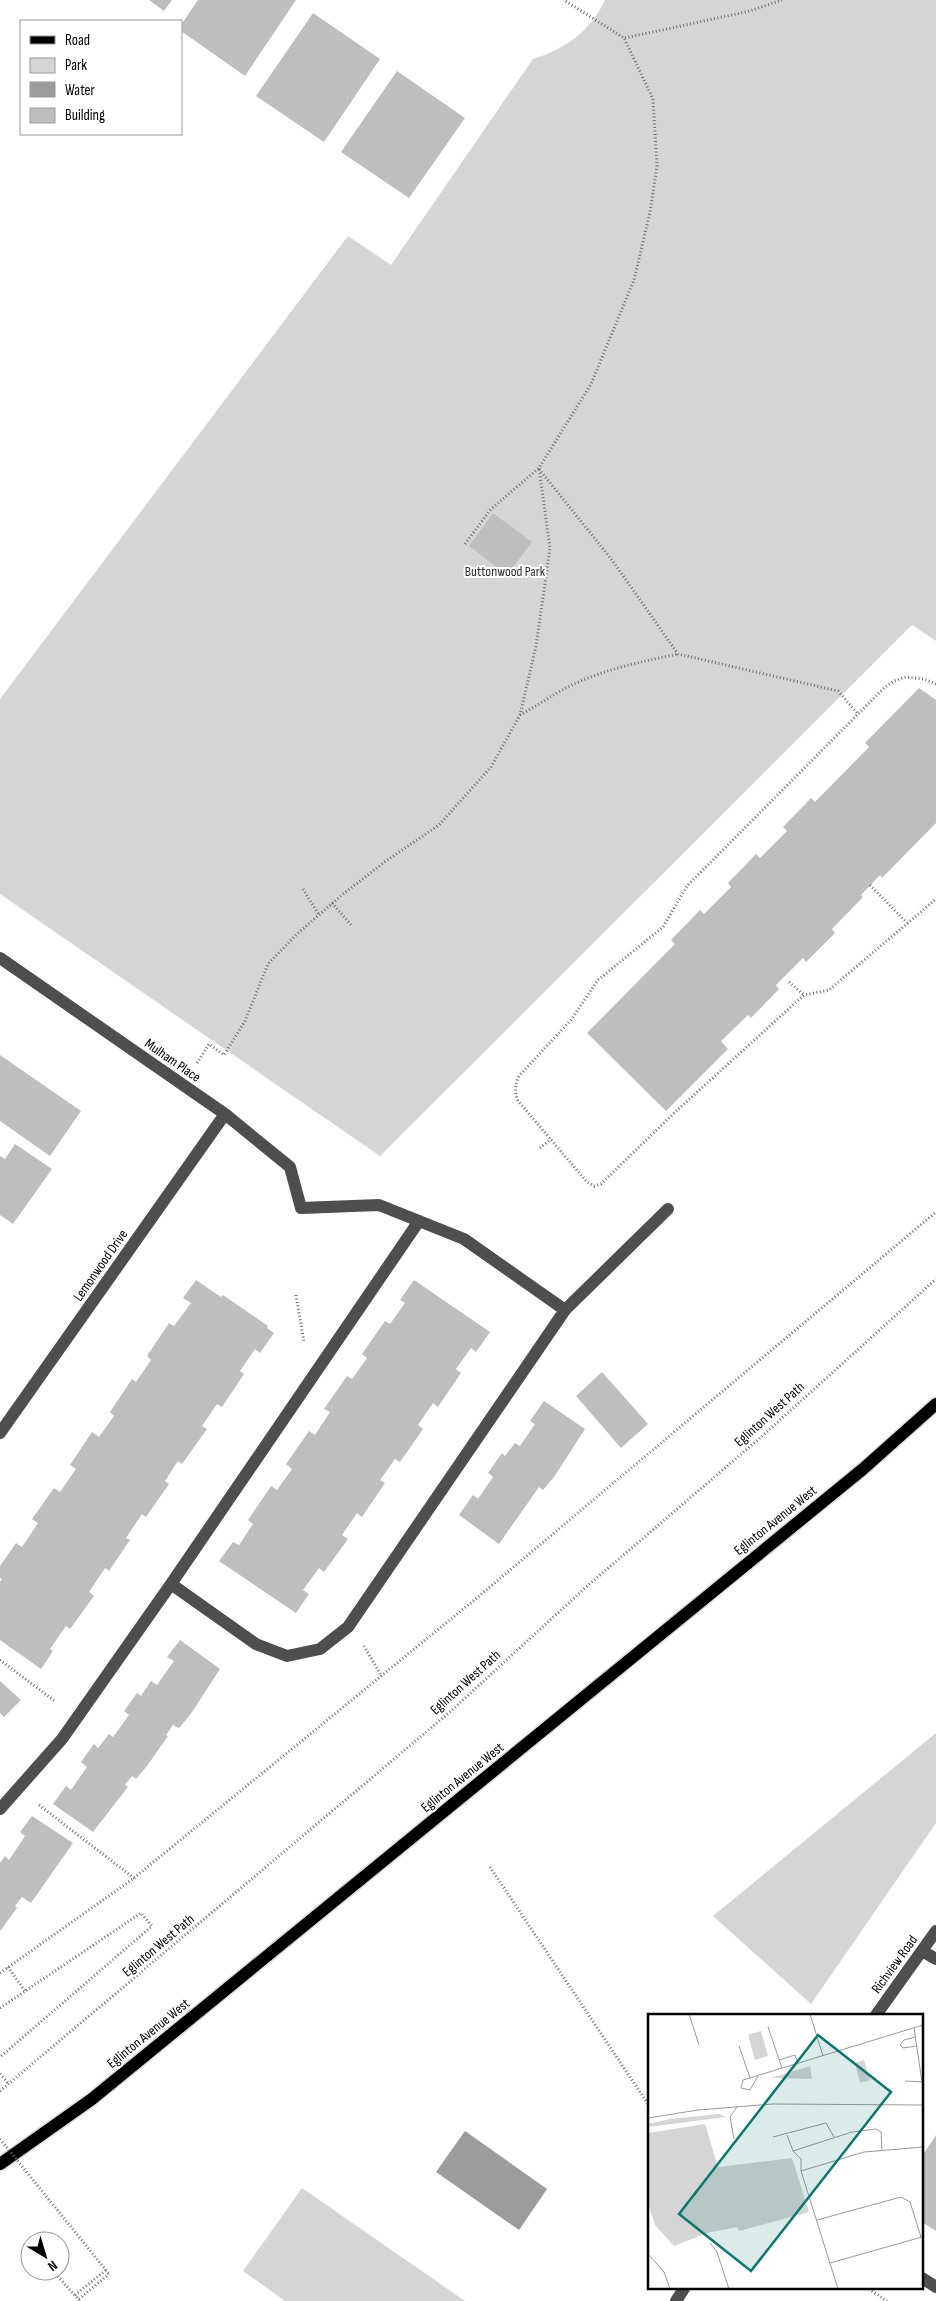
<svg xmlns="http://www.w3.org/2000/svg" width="936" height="2301" viewBox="0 0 936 2301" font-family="'Sofia Sans Condensed',sans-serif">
	<rect width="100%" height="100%" fill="#fff"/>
	<path fill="#d5d5d5" d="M605 0H936V641L912 625 380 1156 0 894V699L348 236 391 265 533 59C565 49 590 32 605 0Z
		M936 1733V1823L811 2004 713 1916Z
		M302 2188 465 2301H285L243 2271Z"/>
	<path fill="#9c9c9c" d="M465 2131 547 2189 519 2230 436 2172Z"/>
	<path fill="#bebebe" d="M149 0H172L164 11Z
		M198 0H296L245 76 181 31V25Z
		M313 13 380 59 324 142 256 96Z
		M397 71 465 118 409 198 341 152Z
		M493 513 532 542 507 575 469 546Z
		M919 688 936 700V823L882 878 880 875 861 895 863 897 832 929 835 933 806 962 803 958 776 985 779 989 751 1018 748 1015 721 1041 728 1049 666 1111 587 1033 675 944 671 940 700 910 704 914 731 887 728 883 756 854 760 858 787 831 783 827 811 798 815 802 869 747 865 743Z
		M0 1055 81 1111 50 1156 0 1121Z
		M15 1144 52 1169 13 1224 0 1215V1156L5 1159Z
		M196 1280 221 1297 223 1295 268 1326 267 1328 274 1333 260 1353 255 1349 240 1371 244 1374 222 1407 217 1404 202 1426 207 1429 182 1464 178 1461 165 1481 169 1484 146 1517 142 1514 126 1538 130 1540 109 1571 105 1568 89 1592 94 1596 70 1629 66 1626 50 1649 53 1651 41 1669 0 1640V1582L2 1579 0 1578V1566L16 1543 22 1547 38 1523 32 1519 54 1488 60 1492 76 1469 70 1465 92 1432 99 1437 114 1416 110 1412 132 1379 136 1382 151 1360 147 1356 169 1323 174 1326 191 1303 183 1298Z
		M414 1280 490 1332 476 1352 471 1348 456 1369 461 1373 438 1407 433 1403 418 1425 423 1429 400 1462 395 1459 380 1480 385 1483 362 1517 357 1513 342 1535 348 1539 324 1572 319 1568 303 1590 309 1594 296 1613 219 1561 233 1542 239 1545 253 1524 248 1520 271 1486 277 1490 292 1469 286 1464 309 1431 315 1435 330 1412 324 1409 347 1376 352 1379 367 1358 362 1354 385 1321 390 1324 405 1303 400 1300Z
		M602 1372 648 1424 621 1448 576 1396Z
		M544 1401 585 1429 554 1477 543 1490 539 1487 499 1544 459 1515 473 1495 478 1499 493 1477 488 1473 502 1453 505 1456 515 1443 520 1446 535 1424 530 1421Z
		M180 1640 220 1669 190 1715 179 1728 173 1725 166 1735 168 1736 147 1766 136 1779 132 1776 125 1785 128 1787 93 1832 53 1804 66 1786 71 1790 87 1767 81 1762 94 1744 98 1748 109 1734 113 1737 129 1715 124 1711 137 1693 141 1696 151 1681 157 1685 174 1661 167 1657Z
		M0 1681 21 1700 4 1717 0 1713Z
		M32 1816 73 1843 31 1903 22 1897 15 1906 17 1908 0 1931V1863L5 1856 9 1860 25 1836 20 1832Z
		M936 2135V2231L922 2222V2156Z"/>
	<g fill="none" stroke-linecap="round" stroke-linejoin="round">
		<defs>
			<path id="major" d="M0 2164 92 2099 863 1469 936 1404"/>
		</defs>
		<use href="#major" stroke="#dbdbdb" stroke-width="15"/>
		<path stroke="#707070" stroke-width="3" stroke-dasharray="1 2.5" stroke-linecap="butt" d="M625 38 750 11 782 0
			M539 469 612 560 678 654 838 691 858 714
			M465 544 491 509 539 468 591 384 634 280 650 212 657 166 653 99 624 38 564 0
			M936 684 924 679 906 677 894 681 884 688 687 886 663 927 598 980 571 1020 519 1076C515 1085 514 1091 518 1101L587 1182 594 1186 601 1184 673 1114 804 995 829 990 936 899
			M520 715C537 706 553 694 570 686 604 669 641 662 678 654
			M870 885 907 923
			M303 889 319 915
			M332 903 352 926
			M789 982 804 995
			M197 1063 209 1044 224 1055 245 1021 268 964 297 934 343 894 386 861 439 825 491 767 520 715 536 646 550 548 539 468
			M540 1148 551 1139
			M296 1295 304 1342
			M364 1646 381 1675
			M0 1660 56 1702
			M39 1805 134 1878
			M490 1867 650 2107
			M8 1967 25 1991
			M0 1973 134 1878 473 1601 936 1212
			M0 2008 141 1913 152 1926 0 2057
			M0 2074 9 2084
			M0 2091 451 1711 585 1588 760 1438 936 1279
			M53 2271 80 2301
			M866 2287 887 2301
			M75 2295 106 2270
			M79 2299 109 2274"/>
		<path stroke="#4e4e4e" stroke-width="12" d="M0 958 225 1114 290 1167 301 1208 379 1205 419 1221 171 1584 62 1739 0 1809
			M419 1221 464 1239 565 1310
			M0 1433 225 1114
			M171 1584 256 1644 287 1656 320 1649 348 1627 565 1310 668 1209
			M922 1951 936 1959
			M876 2015 936 1931
			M922 2278 936 2287
			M676 2301 685 2287"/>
		<use href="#major" stroke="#000" stroke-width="12"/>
		<path stroke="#707070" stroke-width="3" stroke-dasharray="1 2.5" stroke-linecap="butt" d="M0 2139 109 2274"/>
	</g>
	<g text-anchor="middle" stroke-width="4" stroke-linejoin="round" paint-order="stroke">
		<g font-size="14" fill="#2c2c2c" stroke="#fff">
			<text x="505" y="576">Buttonwood Park</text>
		</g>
		<g font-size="14" fill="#000" stroke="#fff">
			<text transform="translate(173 1060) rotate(35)" y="5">Mulham Place</text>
			<text transform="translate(100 1265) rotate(-55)" y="5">Lemonwood Drive</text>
			<text transform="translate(769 1414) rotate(-42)" y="5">Eglinton West Path</text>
			<text transform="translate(775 1520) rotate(-39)" y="5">Eglinton Avenue West</text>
			<text transform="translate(465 1682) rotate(-42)" y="5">Eglinton West Path</text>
			<text transform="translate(462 1777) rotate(-39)" y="5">Eglinton Avenue West</text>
			<text transform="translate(158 1945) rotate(-40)" y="5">Eglinton West Path</text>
			<text transform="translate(894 1964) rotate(-54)" y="5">Richview Road</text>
			<text transform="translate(148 2033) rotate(-39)" y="5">Eglinton Avenue West</text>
		</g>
	</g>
	<g transform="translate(648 2014)">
		<rect width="275" height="275" fill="#fff"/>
		<path d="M113 17 120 42 107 46 100 21ZM216 46 222 66 212 69 207 49ZM162 52 164 65 123 64ZM72 100 78 103 0 113V110L22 105ZM57 110 70 153 144 144 161 198 91 217 89 213 59 219 26 232 7 211 0 189V119Z" fill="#d5d5d5"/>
		<path fill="none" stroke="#999" stroke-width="1" d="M41 0 51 31M162 0 175 42M120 13 134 54M266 14 274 68M267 23 256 26 252 31 255 34 269 32M91 32 102 64M131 46 147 41 150 49M110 62 102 76 93 74 95 66 275 11M257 67 275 68M0 104 50 96 125 90 275 91M139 121 145 137M125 123 178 109 186 123M86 125 82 103 89 93M153 157 216 138 275 133M169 206 253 183 262 188 273 223M62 229 69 238 81 275M0 240 16 258 22 275M182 249 274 223M190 275 153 157V145L145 137 204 118 228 115 233 118 234 136"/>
		<path fill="#0f766e" fill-opacity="0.15" stroke="#0f766e" stroke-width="2.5" d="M170 21 243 78 103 257 31 200Z"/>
		<rect width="275" height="275" fill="none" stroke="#000" stroke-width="2.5"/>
	</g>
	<rect x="20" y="20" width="162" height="115" fill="#ffffff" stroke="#999999"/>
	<rect x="30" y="36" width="25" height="8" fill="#000000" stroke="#999999"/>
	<text x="65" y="45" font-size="15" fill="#000000">Road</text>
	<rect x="30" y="58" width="25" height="15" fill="#d5d5d5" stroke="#999999"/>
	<text x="65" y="70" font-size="15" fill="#000000">Park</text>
	<rect x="30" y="82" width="25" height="15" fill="#9c9c9c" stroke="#999999"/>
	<text x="65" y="95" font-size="15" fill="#000000">Water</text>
	<rect x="30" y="108" width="25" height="15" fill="#bebebe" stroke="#999999"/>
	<text x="65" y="120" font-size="15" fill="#000000">Building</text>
	<g transform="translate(45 2256) rotate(142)"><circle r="24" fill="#ffffff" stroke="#999999"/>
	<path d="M0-4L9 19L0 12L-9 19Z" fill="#000000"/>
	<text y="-8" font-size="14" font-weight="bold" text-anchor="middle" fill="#000000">N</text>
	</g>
</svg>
